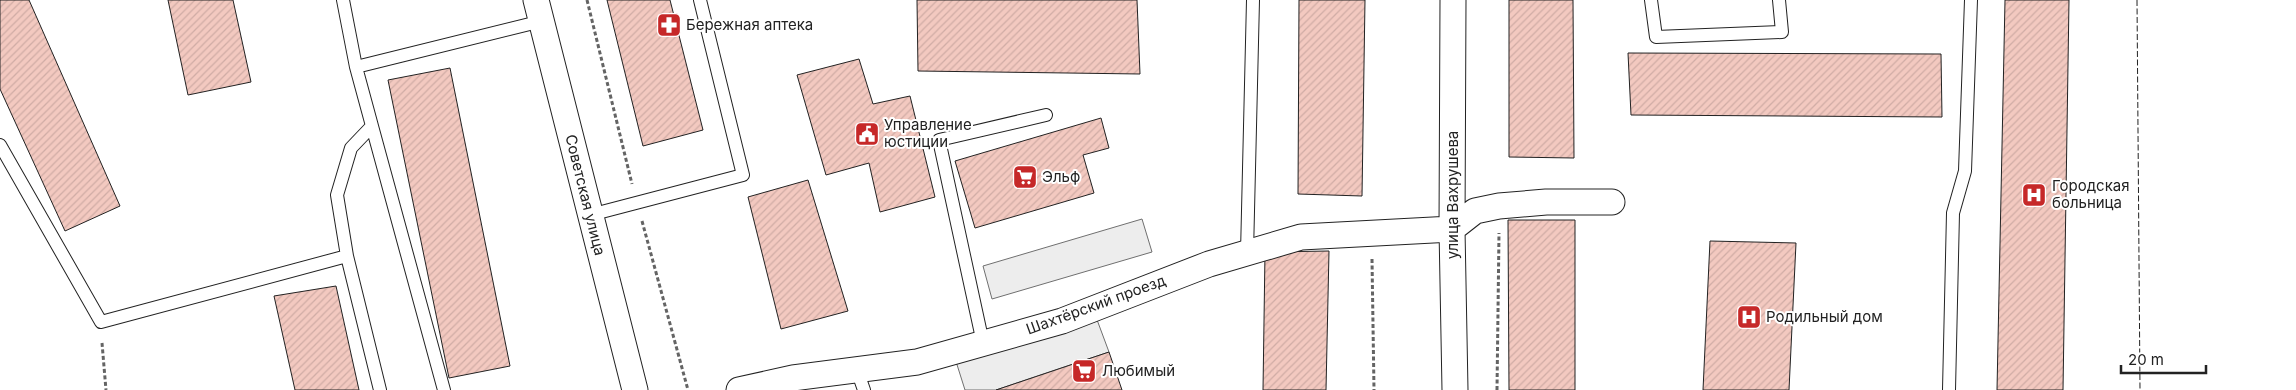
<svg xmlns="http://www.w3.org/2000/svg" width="2296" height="390" viewBox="0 0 2296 390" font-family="Inter,sans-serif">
	<defs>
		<pattern id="building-hatch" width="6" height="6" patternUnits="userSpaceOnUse" patternTransform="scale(1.25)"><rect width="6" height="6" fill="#f3c9c0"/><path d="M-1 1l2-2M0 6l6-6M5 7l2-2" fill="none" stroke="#d0aca5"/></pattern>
	</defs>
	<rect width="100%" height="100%" fill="#fff"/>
	<path fill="#ededed" stroke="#6f6f6f" d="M1142 219 1152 252 992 299 983 266Z
		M1093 309 1109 352 996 390H965L953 352Z"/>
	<path fill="url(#building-hatch)" stroke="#222" d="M0 0H29L120 206 65 231 0 89Z
		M168 0H233L251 82 188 95Z
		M607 0H670L703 130 643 146Z
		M917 0H1137L1140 74 918 71Z
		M1299 0H1365L1362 196 1298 194Z
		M1509 0H1573L1574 158 1509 157Z
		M2005 0H2069L2063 390H1997Z
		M1628 53 1941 54 1942 117 1631 115Z
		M859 59 873 104 910 96 935 197 880 212 869 163 826 175 797 75Z
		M450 68 510 366 449 378 388 80Z
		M1101 118 1109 148 1083 155 1094 193 975 228 955 161Z
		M808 180 848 311 781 329 748 197Z
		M1508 220H1575V390H1509Z
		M1710 241 1796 243 1789 390H1703Z
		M1329 251 1326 390H1263L1265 252Z
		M336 286 359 390H295L274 296Z
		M1109 352 1122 390H996Z"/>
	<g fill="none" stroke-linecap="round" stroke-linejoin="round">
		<defs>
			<path id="lane" d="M343 0 356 67 542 21
				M1651 0 1656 37 1782 32 1779 0
				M372 126 444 390
				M0 145 101 322 347 256 337 195 351 148 372 126 356 67
				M590 215 743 175 700 0
				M1247 253 1253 0
				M347 256 380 390
				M983 343 939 140 1046 115
				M857 370 864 390
				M1949 390 1953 213 1965 171 1971 0"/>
			<path id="street" d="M536 0 635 390
				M1453 0 1452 229 1455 390
				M739 390 793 378 917 362 1062 321 1209 264 1301 237 1452 229 1475 211 1499 206 1546 202H1612"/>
		</defs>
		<use href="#lane" stroke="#222" stroke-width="14"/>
		<use href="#street" stroke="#222" stroke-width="27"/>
		<path stroke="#646464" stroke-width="3" stroke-dasharray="4 2.5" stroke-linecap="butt" d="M587 0 632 184
			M642 221 688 390
			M1372 259 1374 390
			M102 343 106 390
			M1497 390 1499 233"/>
		<use href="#lane" stroke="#fff" stroke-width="12"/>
		<use href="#street" stroke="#fff" stroke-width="25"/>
		<path stroke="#222" stroke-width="1" stroke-dasharray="6 2.5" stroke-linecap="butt" d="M2137 0 2140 390"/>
	</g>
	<defs>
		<symbol id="pharmacy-square" viewBox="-11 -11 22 22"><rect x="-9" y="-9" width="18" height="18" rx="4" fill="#c62828" stroke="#fff"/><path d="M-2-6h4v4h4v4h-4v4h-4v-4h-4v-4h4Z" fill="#fff"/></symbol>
		<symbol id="civic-square" viewBox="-11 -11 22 22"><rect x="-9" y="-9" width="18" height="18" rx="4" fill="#c62828" stroke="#fff"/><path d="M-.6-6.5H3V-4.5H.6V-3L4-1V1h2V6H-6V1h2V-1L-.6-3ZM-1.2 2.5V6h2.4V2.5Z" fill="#fff"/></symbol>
		<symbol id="supermarket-square" viewBox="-11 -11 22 22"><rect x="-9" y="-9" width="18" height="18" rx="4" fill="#c62828" stroke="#fff"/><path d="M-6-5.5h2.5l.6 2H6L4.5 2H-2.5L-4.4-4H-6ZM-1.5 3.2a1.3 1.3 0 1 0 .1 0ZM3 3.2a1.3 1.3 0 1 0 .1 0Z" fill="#fff"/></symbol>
		<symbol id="hospital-square" viewBox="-11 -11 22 22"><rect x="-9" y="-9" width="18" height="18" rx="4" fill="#c62828" stroke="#fff"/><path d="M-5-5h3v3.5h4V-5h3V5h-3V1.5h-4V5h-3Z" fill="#fff"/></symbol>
	</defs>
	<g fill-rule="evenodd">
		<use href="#pharmacy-square" x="655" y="11" width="28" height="28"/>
		<use href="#civic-square" x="853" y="120" width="28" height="28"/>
		<use href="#supermarket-square" x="1011" y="163" width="28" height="28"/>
		<use href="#hospital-square" x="2020" y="181" width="28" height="28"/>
		<use href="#hospital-square" x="1735" y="303" width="28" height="28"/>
		<use href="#supermarket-square" x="1070" y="357" width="28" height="28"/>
	</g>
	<g text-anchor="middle" stroke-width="4" stroke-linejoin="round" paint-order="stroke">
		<g font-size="15" fill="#222" stroke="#fff" text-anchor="start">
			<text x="686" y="30">Бережная аптека</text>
			<text x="884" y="130">Управление<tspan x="884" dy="17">юстиции</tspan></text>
			<text x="1042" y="182">Эльф</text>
			<text x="2052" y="191">Городская<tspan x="2052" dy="17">больница</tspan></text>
			<text x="1766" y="322">Родильный дом</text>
			<text x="1102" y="376">Любимый</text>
		</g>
		<g font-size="15" fill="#222" stroke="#fff">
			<text transform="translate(585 195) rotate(76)" y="5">Советская улица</text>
			<text transform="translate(1453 195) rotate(-90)" y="5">улица Вахрушева</text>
			<text transform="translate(1096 305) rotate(-20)" y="5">Шахтёрский проезд</text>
		</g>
	</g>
	<path d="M2121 365v8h85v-8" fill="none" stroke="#222222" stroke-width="2.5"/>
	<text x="2128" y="365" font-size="15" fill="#222222" stroke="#ffffff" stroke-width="4" paint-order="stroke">20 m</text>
</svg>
